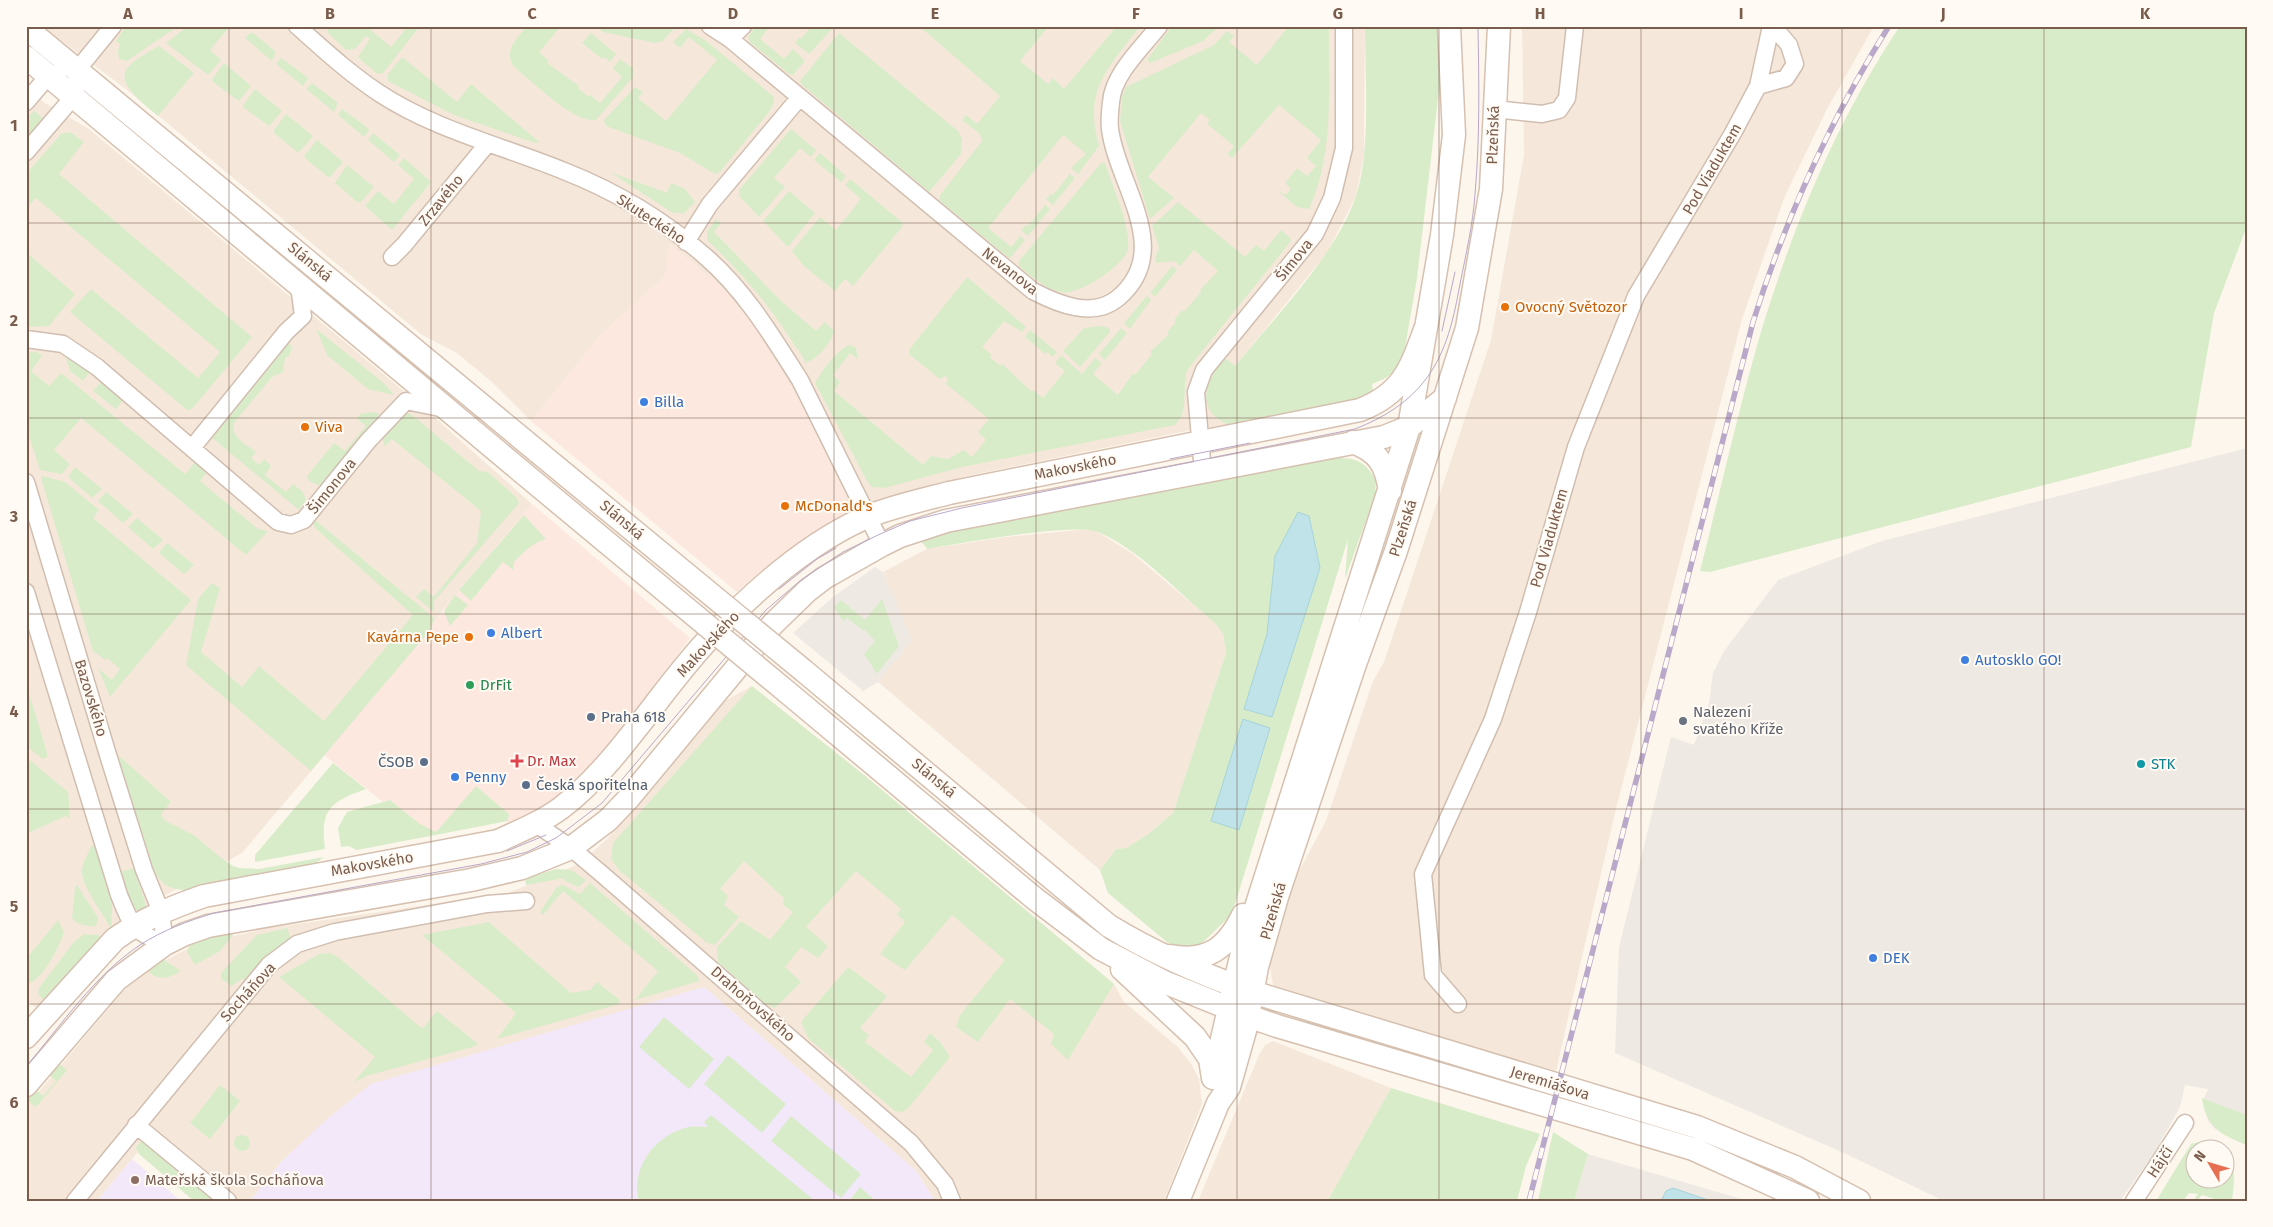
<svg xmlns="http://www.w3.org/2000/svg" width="2273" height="1227" viewBox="0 0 2273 1227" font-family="'Fira Sans',sans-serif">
	<rect width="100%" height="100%" fill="#fdf6ec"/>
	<path fill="#f5e8da" d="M42 26H1365L1364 154 1356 196 1327 253 1235 366 1229 425 1191 430 967 476 874 502 847 514 845 493 797 396 670 244 666 275 600 336 531 421 492 382 457 353 422 335 131 93Z
		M1522 26H1874L1827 109 1785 196 1742 319 1614 817 1556 1071 1274 991 1269 961 1292 884 1326 821 1373 681 1384 662 1491 340 1524 155Z
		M26 87 43 102 89 129 424 408 532 504 445 607 431 629 242 853 117 922 36 1008 26 1000Z
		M1088 529 1098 532 1133 554 1216 624 1223 634 1226 653 1173 813 1147 835 1126 848 1116 849 1100 870 878 682 912 640 883 572 927 549 1006 537Z
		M752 686 864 775 1114 984 1124 1002 1178 1047 1192 1065 1199 1079 1202 1104 1164 1201H935L916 1171 704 987 283 1160 250 1201 233 1198 153 1134 97 1201H26V1107L125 989 154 966 197 944 270 928 508 893 579 864 607 839 639 798 723 702Z
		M1273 1041 1391 1088 1329 1198 1325 1201H1198L1259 1055 1265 1045Z"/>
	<path fill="#fde8e0" d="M669 244 724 288 754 326 797 396 845 493 847 514 767 566 737 592 531 421 600 336 666 275Z
		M532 504 690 638 596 762 552 804 512 825 508 821V814L436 833 420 824 390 800 383 802 324 755 444 611 445 607Z"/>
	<path fill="#efe9e4" d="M2247 448V1145L2215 1129 2208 1121 2203 1100 2208 1089 2185 1085 2180 1107 2156 1150 2120 1201H1944L1844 1153 1615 1053 1619 947 1671 737 1694 745 1709 703 1713 673 1724 651 1778 580 1882 541Z
		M875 567 883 572 912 640 878 682 863 691 793 633 833 597Z
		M1588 1154 1748 1201H1574Z"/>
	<path fill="#f3e8fa" d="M704 987 916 1171 935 1201H250L283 1160 327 1119 371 1084Z
		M132 1159 181 1201H97Z"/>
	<path fill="#d8ecc9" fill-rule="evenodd" d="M126 26H178L127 61 119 59 118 51 120 44 116 41Z
		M188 26H230L210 50 221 60 208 75 166 43Z
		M329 26H366L391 47 408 26H420L383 73 377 74 358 57 370 39 366 36 355 49 346 50 327 32Z
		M527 26H561L539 52 549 61 547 63 579 86 578 88 588 97 590 95 600 103 622 77 613 68 620 59 633 68V77L596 120C573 123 532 81 514 67 503 50 517 39 527 26Z
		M596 26H676L663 41 655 43 603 32Z
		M756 26H770L760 39 784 59 793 49 805 61 793 75 789 74 750 42 748 37Z
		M812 26H828L832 29 809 54 795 43 799 37 801 39Z
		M919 26H1049L1020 61 1048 84 1053 78 1064 89 1117 26H1140C1108 69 1083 88 1099 146L1078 174 1071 168 1086 154 1063 135 988 228 1011 247 1020 236 1018 234 1025 240 1012 256 1009 258 939 200 940 195 982 141 980 134 962 120 966 115 977 124 1000 96Z
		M1172 26H1219L1203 41 1150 63 1147 60Z
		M1289 26H1329C1328 87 1335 152 1309 209L1297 207 1278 191 1286 195 1291 189 1285 183 1297 168 1307 176 1316 166 1307 158 1321 140 1279 105 1232 158 1227 154 1234 146 1207 124 1210 120 1201 113 1148 177 1174 198 1150 219 1120 121 1122 97 1126 87 1214 45 1227 31 1234 36 1229 42 1257 65Z
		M1365 26H1440L1441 73 1417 278 1405 348 1396 369 1386 378 1372 384 1373 392 1368 397 1229 425C1194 410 1205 381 1225 358L1235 366C1275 317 1336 255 1356 196 1371 152 1365 75 1365 26Z
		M1900 26H2247V226L2214 313 2191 447 1710 572 1700 571C1721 489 1739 406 1763 325 1795 221 1839 117 1900 26Z
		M686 29 706 41 773 96 774 102 769 112 720 172 715 174 680 153 606 126 604 120 635 87 643 92 638 98 666 121 717 60 689 37 680 48 673 42Z
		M250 33H253L276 52 272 61 245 38Z
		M591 33 616 54 610 62 604 57 602 59 582 43Z
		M839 33 958 131 962 139 961 154 929 192 801 84 800 81Z
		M159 46 194 73 158 116C148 107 112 83 129 66 137 58 149 52 159 46Z
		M402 57 457 102 471 84 539 142 535 143 454 115 388 81V74Z
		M281 58 307 77 308 79 303 86 276 64Z
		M224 63 251 86 239 101 213 82 212 79Z
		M312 83 338 103 334 112 306 89Z
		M255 89 282 111 269 126 243 107V105Z
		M342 109 368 128 369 130 364 137 338 115Z
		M34 111 43 118 26 138V119Z
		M286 114 313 136 300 151 297 152 274 133V130Z
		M791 129 816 150 811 157 800 148 774 178 785 187 759 217 739 196V190Z
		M70 132 84 142 59 174 252 337 192 409 187 410 70 312 91 289 198 378 220 352 36 198 26 208V174L61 134Z
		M373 133 400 155 394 162 368 140Z
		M317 140 343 162 330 177H328L305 158 304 156Z
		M820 153 846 176 841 182 814 160Z
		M404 158 431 182 392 230 365 206 378 191 394 204 414 179 398 165Z
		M1101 163H1105C1112 186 1131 226 1128 249 1125 265 1077 297 1061 292 1044 288 1031 276 1019 266V261Z
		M347 165 374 187 361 202H357L335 183Z
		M610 172 667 193 671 183 685 189 695 202 684 213H673Z
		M1068 172 1075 178 1053 205 1046 199 1051 194 1053 195 1069 175Z
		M850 179 903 223 902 227 853 286 845 279 835 291 804 266 792 251 820 217 836 230 861 199 845 185Z
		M789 191 815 213 788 247 763 221Z
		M1178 202 1245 257 1256 245 1264 251 1281 230 1290 238 1291 241 1187 370C1182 387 1189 413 1175 425L962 467 884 488 872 487 867 481 815 383C820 373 839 347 850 345L856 348 858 359 850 353 833 375 840 382 834 391 923 465 931 456 948 459 964 450 972 457 986 440 978 432 989 419 946 384 948 378 945 376 940 379 910 355 909 350 967 277 1026 327 1022 332 1004 321 982 347 992 355 990 358 1001 366 1002 364 1031 391 1033 390 1043 398 1065 371 1055 363 1061 355 1082 374 1095 358 1102 363 1093 374 1118 395 1133 373 1135 375 1152 354 1150 352 1169 334 1167 332 1176 322 1174 320 1182 310 1184 312 1201 292 1200 290 1218 271 1194 250 1180 266 1174 261 1156 263 1155 258 1159 248 1152 226Z
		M1043 203 1050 209 1028 236 1021 230 1026 225 1028 226 1045 205Z
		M716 219 721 223 714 232 781 301 816 331 825 322 833 330C834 342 816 360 805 363 803 355 797 349 793 343 769 304 740 271 707 240V232Z
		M26 252 75 294 49 326 26 327Z
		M1172 266 1177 270 1155 297 1150 293Z
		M1147 296 1151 300 1130 329 1124 323Z
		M1101 326 1110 328V332L1080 367 1063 351 1084 328Z
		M1121 328 1127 333 1105 360 1099 354Z
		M316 329 385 384 394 395 368 389 327 355Z
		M1030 330 1057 352 1053 357 1047 352 1045 354 1025 337Z
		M287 344H290L292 348 289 356 285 358 283 372 272 377 234 423C230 437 246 444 256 452L251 458 259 465 264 459 271 466 265 475 286 492 293 484 303 492 306 500 299 510 211 437Z
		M37 352 42 356 31 371 49 386 61 373 185 474 196 461 208 471 200 481 258 529 268 531 246 555 81 418 54 450 70 464 62 474 40 470 26 426V353Z
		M65 354 90 372 83 381 70 371Z
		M101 382 123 400 116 409 93 391Z
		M374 412 378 413 379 416 321 486 309 481 307 476 334 443 345 451 366 426 357 419 360 414Z
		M405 412 412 415 479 471 488 472 517 498 519 503 434 601V612L416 597 424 589 434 597 477 543 481 511 392 439 385 447 382 437Z
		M1338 458C1358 458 1366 463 1376 480L1375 495 1345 579 1348 539 1235 904 1228 918 1200 945 1182 947 1168 943 1108 893 1100 870 1116 849 1126 848 1147 835 1173 813 1226 653 1223 634 1216 624C1180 595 1141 550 1098 532 1074 522 959 544 927 549L919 538 949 528ZM1298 512 1309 516 1320 568 1272 717 1244 709 1267 634 1275 556Z
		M75 467 102 489 92 498 68 477Z
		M43 476 65 482 99 510 93 518 191 600 110 697 98 668 112 680 120 669 107 658 105 660 93 651 41 478Z
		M106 492 133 514 123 523 98 501Z
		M524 515 546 539C532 543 524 552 514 562L513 570 503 562 471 601 459 590Z
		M137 518 163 540 153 549 128 527Z
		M315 520 434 618 431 629 311 771 186 665 198 599 212 583 220 588 201 652 242 687 259 666 324 721 413 615 315 528 313 523Z
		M167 543 194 565 184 574 159 553Z
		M455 595 468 605 450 626 444 611Z
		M882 599 899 646 877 674 864 654 875 641 865 630 864 631 847 618 843 621 834 607 841 600 865 620Z
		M26 683 47 753V757L43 759 26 746Z
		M752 686 864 775 1114 984 1068 1060 1051 1044 1054 1034 1010 999 978 1042 956 1027 960 1015 1005 960 952 915 905 970 880 954 905 922 897 914 901 909 856 871 806 927 828 946 818 958 801 947 785 967 801 982 775 1008 764 1003 718 962 717 947 741 921 770 940 793 912 783 905 784 898 744 861 720 889 728 896 724 905 739 917 715 945 706 942 620 871 611 859 613 843Z
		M118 755 171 802 161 814 164 820 195 836 215 853 231 865 239 868 259 869 324 857 312 866 192 890C172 891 162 886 152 868Z
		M26 757 68 792 70 819 66 816 61 818 26 834Z
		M333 763 366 789C330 802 320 809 325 849L255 862V855Z
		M476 786 509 814 508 821 357 850 348 846 341 847 338 828 347 812 390 800 420 824 436 832Z
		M94 845 112 904 111 928C103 914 79 883 82 868 84 861 88 853 91 846Z
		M134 868 146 906 140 912 137 911 130 901 120 872Z
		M556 869 571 870 586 880 579 887 565 881 564 878 526 885 525 879Z
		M590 883 698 976 699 981 635 1000 658 971 563 891 543 915 540 912 556 888 563 885 580 894Z
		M77 885 98 918 96 926C86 926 78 926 72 918L75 887Z
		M58 920 64 932C60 946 41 983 26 984V959Z
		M489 922 571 993 590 990 597 982 620 1000 619 1004 497 1039 516 1013 422 935Z
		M287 928 291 939 247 982 242 979 232 986 221 979V973L257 935Z
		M236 931 220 951 195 965 187 952 190 944 195 940Z
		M84 934 105 936 75 966 45 1001 38 994 39 988 74 942Z
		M330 953 338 957 419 1026 423 1028 437 1011 477 1043 476 1046 366 1076 354 1082 375 1057 279 977 319 954Z
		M161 958 181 971C167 980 156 981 144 967Z
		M848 967 887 996 860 1028 869 1035 865 1042 911 1077 933 1050 924 1042 930 1033 941 1043 950 1057 910 1106 903 1112 895 1111 808 1038 801 1022Z
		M664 1017 714 1059 689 1089 639 1047Z
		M728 1055 786 1104 762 1133 704 1084Z
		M57 1062 67 1070 36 1107 26 1100 35 1089 43 1096 56 1081 48 1074Z
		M220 1085 240 1101 210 1139 190 1123Z
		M1391 1088 1540 1134 1526 1166 1517 1201H1325L1329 1198Z
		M2202 1098 2247 1115V1145C2221 1135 2206 1127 2202 1098Z
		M711 1115 815 1201H639C630 1167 656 1134 689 1127 695 1126 702 1127 708 1127L704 1122Z
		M791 1116 861 1174 841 1198 771 1141Z
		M1553 1132 1588 1154 1574 1201H1538Z
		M234 1143a8 8 0 1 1 16 0a8 8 0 1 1-16 0Z
		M141 1141 152 1144 220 1201H194L139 1154 136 1148Z
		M2199 1142 2209 1143 2220 1149 2196 1150V1180H2226V1153C2237 1169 2234 1182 2232 1201H2221L2202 1195 2197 1201H2193L2198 1194 2189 1193 2183 1201H2156L2191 1144Z
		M860 1187 876 1201H849Z"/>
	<path fill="#bfe3e8" stroke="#a5d3da" d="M1298 512 1309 516 1320 568 1272 717 1244 709 1267 634 1275 556Z
		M1243 719 1270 728 1239 830 1211 821Z
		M1673 1188 1711 1201H1661L1666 1191Z"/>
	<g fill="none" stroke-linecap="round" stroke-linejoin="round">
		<defs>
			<path id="street" d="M297 26C323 49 350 74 379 93 435 130 503 146 564 171 615 191 665 221 706 257 746 292 772 336 800 380L882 545
				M710 26 730 39 1033 291C1058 304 1093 319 1118 298 1175 250 1117 185 1110 129 1109 121 1110 111 1111 102 1113 74 1142 48 1159 26
				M730 39 743 26
				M1758 86 1786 78 1795 64 1789 45 1773 26
				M26 102 49 75 58 73
				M1494 109 1542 114 1559 110 1567 98 1575 26
				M26 152 75 95 78 69 113 26
				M686 242 710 204 800 97
				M392 257 404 245 488 143
				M26 339 63 344 97 367 278 522 291 525 304 520 368 441 406 401 445 409
				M192 448 286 332 303 316 299 285
				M1203 472 1196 392 1204 370 1315 234 1332 198 1344 148V26
				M26 482 108 755 144 870 161 912 165 944C132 931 132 926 119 895L26 592
				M536 824 571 848 603 875 911 1143 945 1184 952 1201
				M1458 1004 1433 975 1423 874 1493 719 1528 612 1576 447 1636 296 1733 133 1758 86 1771 26
				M136 1125 228 1201
				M75 1201 269 965 297 944 335 932 487 904 526 901
				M2134 1201 2185 1123"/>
			<path id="secondary" d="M26 28 538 452
				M26 57 522 472
				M1353 442C1379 452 1386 465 1390 491
				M804 671 1109 926C1155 954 1201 974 1252 992L1697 1127 1795 1167 1859 1201
				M787 692 1034 898 1101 949 1164 982 1248 1016 1277 1026 1693 1149 1808 1201
				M1170 956C1208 963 1227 948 1243 915
				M1122 969 1195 1037 1210 1059 1213 1078
				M26 1037 115 939C143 919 172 907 204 896L498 841C520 831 542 822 561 808 616 766 658 694 705 643 751 593 806 543 869 516 895 506 922 500 949 493L1360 410C1404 393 1411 367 1426 327
				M1213 1078 1243 948 1409 427 1442 235 1454 135 1449 26
				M26 1085 116 980 165 944 185 934 208 926 471 880 522 868 571 848 608 820 628 799 773 624 807 591 824 578 882 545 900 536 946 521 1384 437 1409 427 1445 398
				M1178 1201 1218 1103 1229 1087 1246 1027 1257 967 1277 897 1355 664 1396 551 1467 328 1491 189 1499 26"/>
		</defs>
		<use href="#street" stroke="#d1beb0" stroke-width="19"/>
		<use href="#secondary" stroke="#d6c0b0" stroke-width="25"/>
		<use href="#street" stroke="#fff" stroke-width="16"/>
		<use href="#secondary" stroke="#fff" stroke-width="22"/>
		<path stroke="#b9a8c9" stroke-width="1" d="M1442 331 1455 272
			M1170 459 1250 443
			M779 589 817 559 836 548
			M507 851 546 835
			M26 1067C61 1025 95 975 140 945 163 930 188 921 214 913L481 864 527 852 556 838 602 803 766 610 801 580 843 552 878 535 910 521 962 508 1355 429C1383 418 1408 403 1426 379 1447 351 1454 317 1460 284 1466 254 1473 224 1475 194 1480 138 1479 82 1478 26"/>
		<defs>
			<path id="rail" d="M1529 1201 1753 322C1786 217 1830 120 1889 26"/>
		</defs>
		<use href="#rail" stroke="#b9a8c9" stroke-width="5.5"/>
		<use href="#rail" stroke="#fffaf3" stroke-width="4" stroke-dasharray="11" stroke-linecap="butt"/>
		<defs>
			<path id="secondary-bridge" d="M538 452 804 671
				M522 472 787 692"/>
		</defs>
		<use href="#secondary-bridge" stroke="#d6c0b0" stroke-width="25" stroke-linecap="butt"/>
		<use href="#secondary-bridge" stroke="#fff" stroke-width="22"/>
	</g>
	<path fill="none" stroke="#7a5c4d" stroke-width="1" stroke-opacity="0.55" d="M229 26V1201M431 26V1201M632 26V1201M834 26V1201M1036 26V1201M1237 26V1201M1439 26V1201M1641 26V1201M1842 26V1201M2044 26V1201M26 223H2247M26 418H2247M26 614H2247M26 809H2247M26 1004H2247"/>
	<g fill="#e8710a" stroke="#fffaf3" stroke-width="2">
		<circle cx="1505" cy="307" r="5"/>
		<circle cx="305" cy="427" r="5"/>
		<circle cx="785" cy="506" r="5"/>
		<circle cx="469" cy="637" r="5"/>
	</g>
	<g fill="#3f7fe0" stroke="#fffaf3" stroke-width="2">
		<circle cx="644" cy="402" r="5"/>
		<circle cx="491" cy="633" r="5"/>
		<circle cx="1965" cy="660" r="5"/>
		<circle cx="455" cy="777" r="5"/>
		<circle cx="1873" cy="958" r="5"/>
	</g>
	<circle fill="#2e9e5b" stroke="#fffaf3" stroke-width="2" cx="470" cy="685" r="5"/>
	<g fill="#5c6f8a" stroke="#fffaf3" stroke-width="2">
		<circle cx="591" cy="717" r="5"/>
		<circle cx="424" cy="762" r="5"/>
		<circle cx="526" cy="785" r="5"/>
	</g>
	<circle fill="#6b7280" stroke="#fffaf3" stroke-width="2" cx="1683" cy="721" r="5"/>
	<path fill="#e0444e" stroke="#fffaf3" stroke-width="2" d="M514.5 753.5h5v5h5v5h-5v5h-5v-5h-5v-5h5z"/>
	<circle fill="#0f9aa8" stroke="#fffaf3" stroke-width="2" cx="2141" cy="764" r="5"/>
	<circle fill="#8d6e63" stroke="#fffaf3" stroke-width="2" cx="135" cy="1180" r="5"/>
	<g text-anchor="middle" stroke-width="4" stroke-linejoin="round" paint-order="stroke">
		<g font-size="15" fill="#7a5c4d" stroke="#fffaf3">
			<text transform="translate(1493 135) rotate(-88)" y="5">Plzeňská</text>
			<text transform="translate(1712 169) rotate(-60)" y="5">Pod Viaduktem</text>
			<text transform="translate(441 200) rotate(-51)" y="5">Zrzavého</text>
			<text transform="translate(651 219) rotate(33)" y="5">Skuteckého</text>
			<text transform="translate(1294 260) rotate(-51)" y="5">Šímova</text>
			<text transform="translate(310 262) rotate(40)" y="5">Slánská</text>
			<text transform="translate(1010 271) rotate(38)" y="5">Nevanova</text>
			<text transform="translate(1075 467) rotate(-11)" y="5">Makovského</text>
			<text transform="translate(332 486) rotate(-51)" y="5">Šimonova</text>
			<text transform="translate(622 520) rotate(40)" y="5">Slánská</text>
			<text transform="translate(1403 528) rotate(-72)" y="5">Plzeňská</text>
			<text transform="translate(1549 538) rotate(-74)" y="5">Pod Viaduktem</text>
			<text transform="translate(708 644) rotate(-47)" y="5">Makovského</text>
			<text transform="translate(91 698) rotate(73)" y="5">Bazovského</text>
			<text transform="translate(934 778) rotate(40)" y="5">Slánská</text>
			<text transform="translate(372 864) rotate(-10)" y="5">Makovského</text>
			<text transform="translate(1273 911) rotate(-74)" y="5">Plzeňská</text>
			<text transform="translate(248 992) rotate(-48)" y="5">Socháňova</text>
			<text transform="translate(753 1004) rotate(41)" y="5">Drahoňovského</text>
			<text transform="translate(1550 1083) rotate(17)" y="5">Jeremiášova</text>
			<text transform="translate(2160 1162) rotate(-57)" y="5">Hájčí</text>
		</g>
		<g font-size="15" fill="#c56008" stroke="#fffaf3" text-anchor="start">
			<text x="1515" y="312">Ovocný Světozor</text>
			<text x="315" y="432">Viva</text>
			<text x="795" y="511">McDonald's</text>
			<text x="459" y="642" text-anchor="end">Kavárna Pepe</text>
		</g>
		<g font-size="15" fill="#366cbe" stroke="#fffaf3" text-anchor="start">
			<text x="654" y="407">Billa</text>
			<text x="501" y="638">Albert</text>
			<text x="1975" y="665">Autosklo GO!</text>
			<text x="465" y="782">Penny</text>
			<text x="1883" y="963">DEK</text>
		</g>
		<g font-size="15" fill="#27864d" stroke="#fffaf3" text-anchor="start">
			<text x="480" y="690">DrFit</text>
		</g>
		<g font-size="15" fill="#5b616d" stroke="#fffaf3" text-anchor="start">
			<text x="1693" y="717">Nalezení<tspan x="1693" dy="17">svatého Kříže</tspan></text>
		</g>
		<g font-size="15" fill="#4e5e75" stroke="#fffaf3" text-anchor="start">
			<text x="601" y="722">Praha 618</text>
			<text x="414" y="767" text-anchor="end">ČSOB</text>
			<text x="536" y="790">Česká spořitelna</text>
		</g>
		<g font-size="15" fill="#be3a42" stroke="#fffaf3" text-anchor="start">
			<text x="527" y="766">Dr. Max</text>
		</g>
		<g font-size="15" fill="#0d838f" stroke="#fffaf3" text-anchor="start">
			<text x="2151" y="769">STK</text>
		</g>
		<g font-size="15" fill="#785e54" stroke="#fffaf3" text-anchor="start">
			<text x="145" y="1185">Mateřská škola Socháňova</text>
		</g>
	</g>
	<rect width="2273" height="1227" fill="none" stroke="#fffaf3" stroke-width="55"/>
	<g transform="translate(2210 1164) rotate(308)"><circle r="24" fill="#fffaf3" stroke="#cabbb1"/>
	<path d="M0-4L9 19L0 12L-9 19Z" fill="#e76f51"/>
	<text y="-8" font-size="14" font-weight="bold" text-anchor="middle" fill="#7a5c4d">N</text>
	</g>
	<rect x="28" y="28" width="2218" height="1172" fill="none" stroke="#7a5c4d" stroke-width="2"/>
	<g font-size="16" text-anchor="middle" font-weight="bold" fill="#7a5c4d">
		<text x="128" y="19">A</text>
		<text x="330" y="19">B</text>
		<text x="532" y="19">C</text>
		<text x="733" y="19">D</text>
		<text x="935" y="19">E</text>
		<text x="1136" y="19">F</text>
		<text x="1338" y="19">G</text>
		<text x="1540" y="19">H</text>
		<text x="1741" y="19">I</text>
		<text x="1943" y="19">J</text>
		<text x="2145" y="19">K</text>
		<text x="14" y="131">1</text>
		<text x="14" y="326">2</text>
		<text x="14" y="522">3</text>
		<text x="14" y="717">4</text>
		<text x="14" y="912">5</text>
		<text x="14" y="1108">6</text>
	</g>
</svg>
